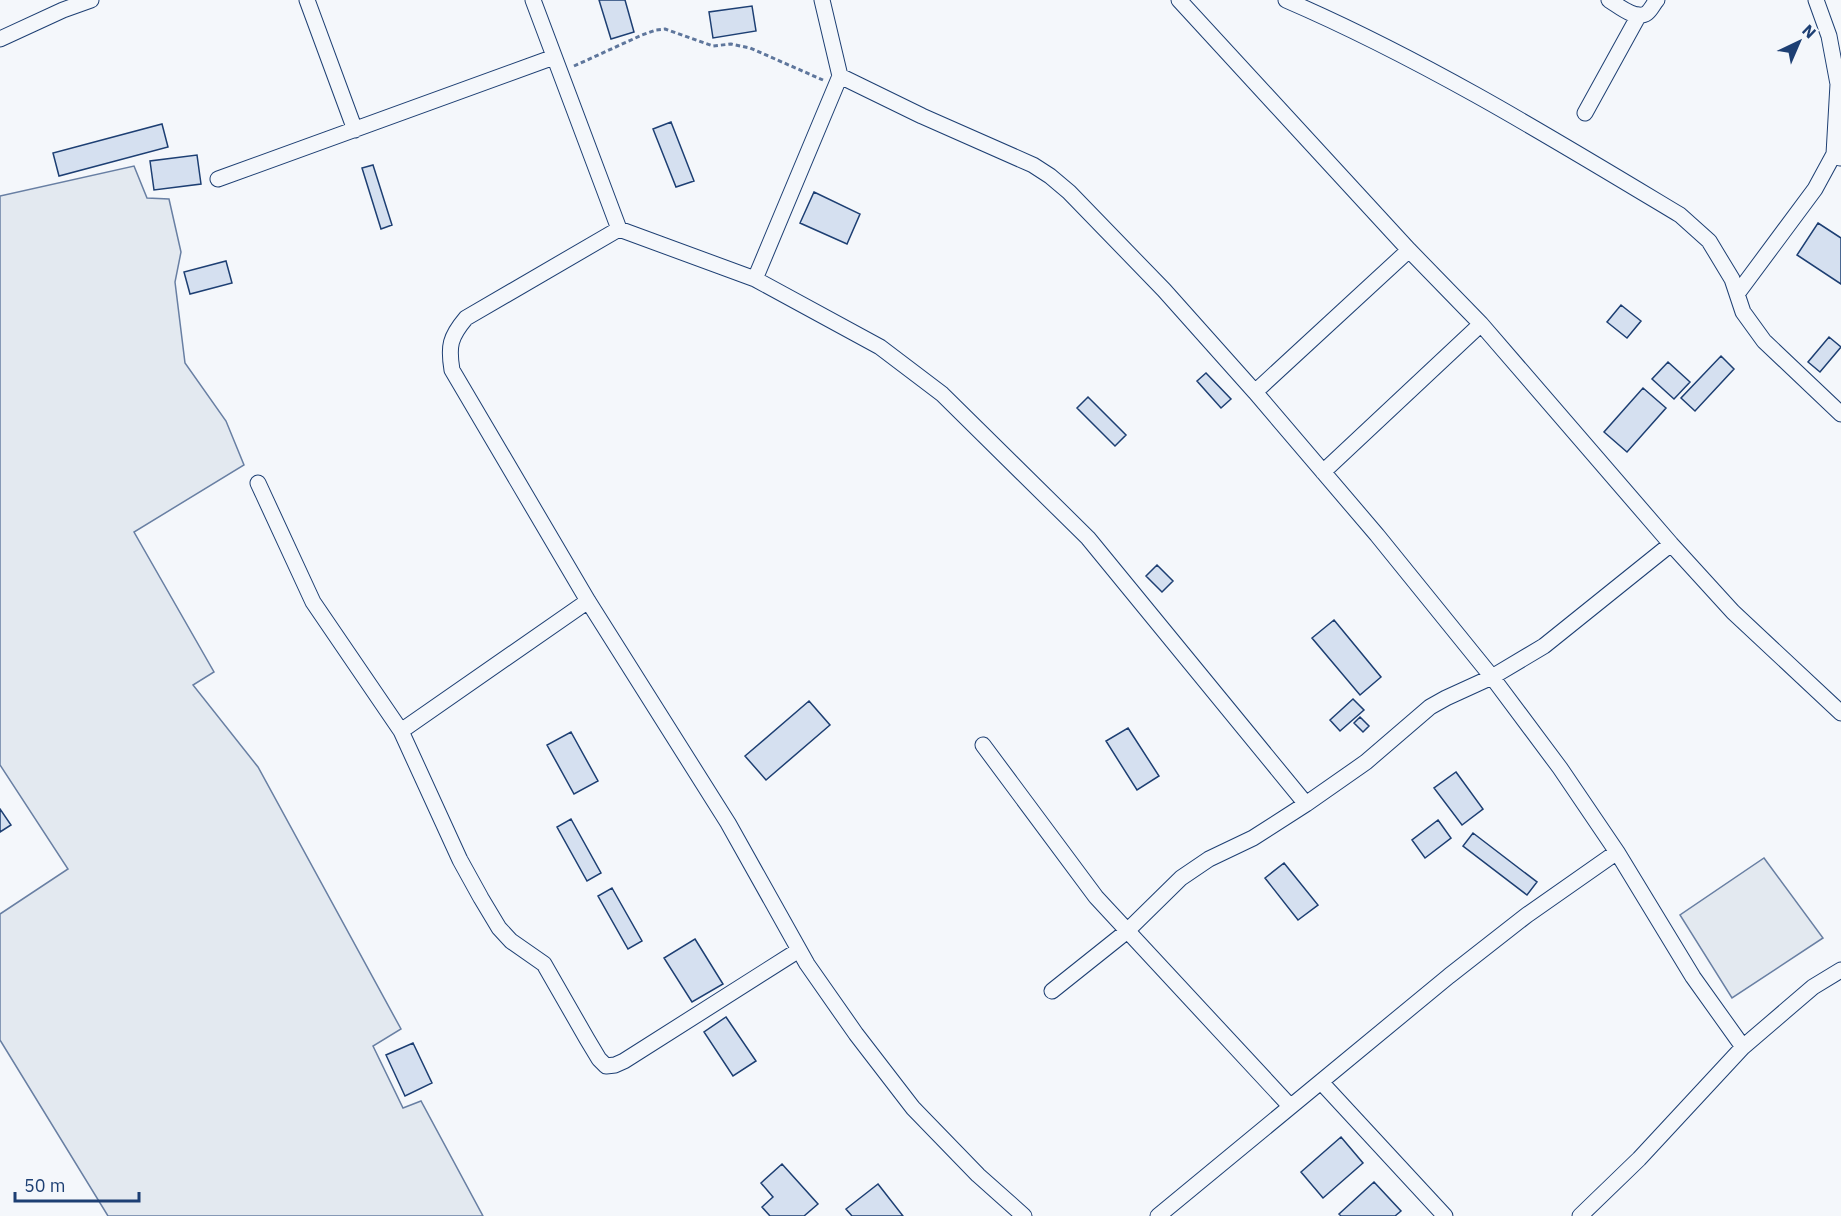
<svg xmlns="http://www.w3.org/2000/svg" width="1841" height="1216" viewBox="0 0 1841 1216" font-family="'IBM Plex Sans',sans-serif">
	<rect width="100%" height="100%" fill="#f4f7fb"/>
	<path fill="#e3e9f0" stroke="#687fa3" stroke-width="1.5" d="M134 166 147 198 169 199 181 252 175 282 185 363 226 421 244 465 134 532 214 672 193 685 258 767 401 1029 373 1046 403 1108 421 1101 483 1216H108L0 1040V914L68 869 0 765V196Z
		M1764 858 1823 938 1732 998 1680 915Z"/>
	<path fill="#d5e0f0" stroke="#1d3f73" stroke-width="1.5" d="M599 0H625L634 32 611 39Z
		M752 6 756 31 713 38 709 12Z
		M671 122 694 181 676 187 653 129Z
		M162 124 168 147 59 176 53 153Z
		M197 155 201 184 154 190 150 161Z
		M373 165 392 225 381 229 362 168Z
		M814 192 860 214 847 244 800 223Z
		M1818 223 1841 238V284L1797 255Z
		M226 261 232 283 190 294 184 272Z
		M1621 305 1641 321 1627 338 1607 322Z
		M1829 337 1841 347 1820 372 1808 362Z
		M1721 356 1734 369 1695 411 1681 398Z
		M1668 362 1690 382 1674 399 1652 379Z
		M1206 373 1231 399 1221 408 1197 381Z
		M1643 388 1666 408 1627 452 1604 432Z
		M1088 397 1126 435 1115 446 1077 408Z
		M1157 565 1173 581 1162 592 1146 576Z
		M1334 620 1381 677 1360 695 1312 638Z
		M1353 699 1364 710 1340 731 1330 720Z
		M809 701 830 725 766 780 745 756Z
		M1360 717 1369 726 1363 732 1354 723Z
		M1128 728 1159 776 1137 790 1106 741Z
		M571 732 598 781 574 794 547 745Z
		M1456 772 1483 809 1462 825 1434 788Z
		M0 809 11 825 0 832Z
		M571 819 601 873 587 881 557 827Z
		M1438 820 1451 838 1425 858 1412 840Z
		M1473 833 1537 882 1527 895 1463 846Z
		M1284 863 1318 905 1298 920 1265 878Z
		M612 888 642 941 628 949 598 896Z
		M695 939 723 984 692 1002 664 958Z
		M726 1017 756 1061 733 1076 704 1032Z
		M413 1043 432 1083 405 1096 386 1055Z
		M1341 1137 1363 1163 1323 1198 1301 1172Z
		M782 1164 818 1204 804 1216H770L762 1207 773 1197 761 1183Z
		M1374 1182 1401 1211 1395 1216H1341L1339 1214Z
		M878 1184 903 1216H852L846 1209Z"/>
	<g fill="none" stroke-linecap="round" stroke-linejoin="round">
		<defs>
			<path id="street" d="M307 0 355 130
				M533 0 619 229
				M1179 0 1409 250 1481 324 1671 544 1733 612 1841 713
				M1286 0C1423 59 1552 138 1680 215L1709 241 1732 279 1743 312 1764 341 1841 414
				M1609 0C1619 6 1636 21 1647 13 1651 10 1654 3 1657 0
				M1816 0 1829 36 1838 84 1834 154 1840 158
				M0 39 63 10 91 0
				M840 76 922 116 1033 165 1050 176 1069 192 1164 290 1255 392 1377 535 1492 677 1560 768 1617 852 1693 977 1743 1047
				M1585 113 1639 15
				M218 179 554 57
				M755 279 840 76 822 0
				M1737 294 1815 189 1834 154
				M1255 392 1409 250
				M1323 472 1481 324
				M258 483 313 602 401 731 460 860 481 898 499 928 511 941 544 964 587 1039 599 1059 606 1066 615 1065 624 1061 799 950
				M401 731 588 601
				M983 745 1096 897 1290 1106
				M1052 991 1126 932 1181 878 1209 859 1253 838 1306 804 1366 762 1430 707 1446 698 1492 677 1544 646 1671 544
				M1321 1082 1445 1216
				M1024 1216 978 1175 913 1108 856 1034 807 964 728 823 588 601 452 370C448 346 450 337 466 318L619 229 755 279 880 347 942 394 1088 538 1306 804
				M1158 1216 1449 976 1527 915 1617 852
				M1580 1216 1639 1159 1743 1047 1813 987 1841 970"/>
		</defs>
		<use href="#street" stroke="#1d3f73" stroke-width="17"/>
		<path stroke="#5e769c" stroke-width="3" stroke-dasharray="4.5 3" stroke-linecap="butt" d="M574 66 642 35 656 30 665 29 713 46 731 44 750 48 823 80"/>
		<use href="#street" stroke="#f4f7fb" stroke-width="15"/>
	</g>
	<g transform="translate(1799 42) rotate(44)" stroke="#f4f7fb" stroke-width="4.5" paint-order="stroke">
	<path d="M0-4.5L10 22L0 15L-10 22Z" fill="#1d3f73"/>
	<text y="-9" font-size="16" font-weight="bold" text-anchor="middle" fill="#1d3f73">N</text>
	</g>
	<path d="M15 1192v9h124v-9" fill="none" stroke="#1d3f73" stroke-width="3"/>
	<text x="24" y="1192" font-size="18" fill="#1d3f73" stroke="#f4f7fb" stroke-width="4.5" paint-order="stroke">50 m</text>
</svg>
